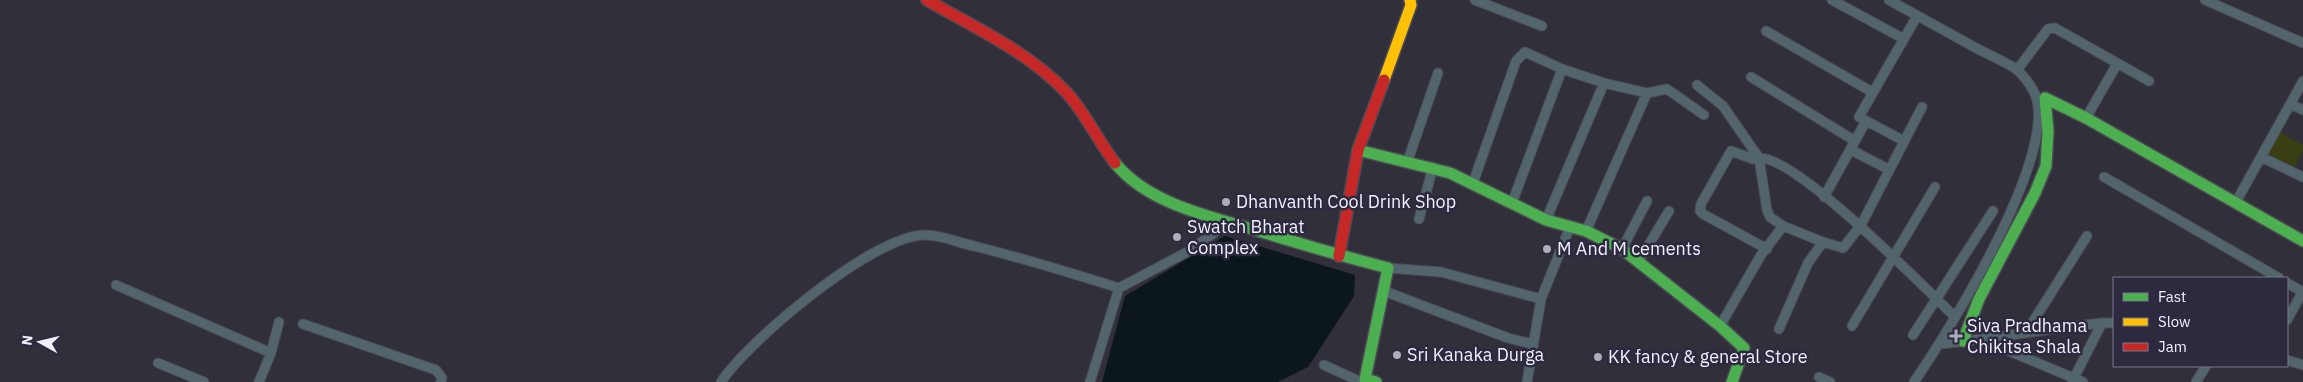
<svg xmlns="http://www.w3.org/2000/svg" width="2303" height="382" viewBox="0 0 2303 382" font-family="'IBM Plex Sans',sans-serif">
	<rect width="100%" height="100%" fill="#302f3a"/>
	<path fill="#393f13" d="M2278 131 2303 145V151L2292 172 2267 158 2266 154Z"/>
	<path fill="#0b171c" d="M1225 236 1355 275 1354 296 1308 367 1278 382H1102L1125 296Z"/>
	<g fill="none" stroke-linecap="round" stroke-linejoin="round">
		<defs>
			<path id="street" d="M1475 0 1542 26
				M1832 0 1904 39
				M1889 0C1918 16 1947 32 1976 48 1989 55 2004 61 2016 69 2022 74 2029 83 2033 90 2065 145 1948 333 1914 382
				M2205 0 2303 43
				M1766 31 1872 92
				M2017 70 2048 29 2055 28 2149 81
				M1751 77 1855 141 1824 197
				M1697 85 1723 106 1759 158C1796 156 1923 286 1955 317
				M2291 104 2303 110
				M2086 118 2117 64
				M1855 141 1866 121
				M1904 141 1859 117 1917 16
				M1851 150 1888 169
				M2261 157 2303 177
				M1408 160 1438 73
				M2104 177 2279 278
				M1473 183 1516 61 1525 52 1562 69 1604 83 1647 93 1667 89 1704 115
				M2236 202 2303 81
				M1512 203 1562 69
				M1419 219 1433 167
				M1546 220 1604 83
				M1783 226 1823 242
				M1586 231 1647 93
				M1622 249 1647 201
				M1639 261 1669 211
				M1388 268 1441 272 1541 299
				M2287 283 2303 292
				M116 285 271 353
				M1384 291 1508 338 1533 344
				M2287 320 2303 291
				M303 324 436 370 442 378 441 382
				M1720 326 1761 255 1783 226 1770 217 1767 210 1759 158 1753 159 1731 151 1701 204 1700 211 1703 214 1767 249
				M1852 326 1935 187
				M1779 329 1808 263 1823 242 1843 248 1861 225 1922 107
				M2027 331 2087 236
				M1913 335 1993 211
				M1983 340 2083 382
				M1940 344C1994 338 2048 329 2102 323H2114
				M2287 360 2303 365
				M158 363 204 382
				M1324 365 1361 382
				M1819 377 1830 382
				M259 382 271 353 279 322
				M721 382C749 340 876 233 926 235 942 235 959 243 974 246 1023 258 1071 273 1119 288
				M1090 382 1119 288 1189 251 1229 222
				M1527 382 1541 299 1570 227
				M2072 382 2102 323
				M2196 382 2206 366"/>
			<path id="fast" d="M1358 150 1450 173 1546 220 1586 231 1622 249 1720 326 1744 348 1732 382
				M1115 163C1149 205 1213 217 1262 232 1304 245 1346 257 1388 268L1365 379 1376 382
				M1963 341 1979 299 2035 193 2046 166 2048 131 2045 98 2086 118 2303 241"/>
			<path id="slow" d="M1384 80 1411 5 1410 0"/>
			<path id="jam" d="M927 0C975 28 1029 52 1067 93 1086 114 1098 141 1115 163
				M1339 256 1358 150 1384 80"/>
		</defs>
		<use href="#street" stroke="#4c4b55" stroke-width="11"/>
		<use href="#fast" stroke="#4c4b55" stroke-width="14"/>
		<use href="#slow" stroke="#4c4b55" stroke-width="14"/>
		<use href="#jam" stroke="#4c4b55" stroke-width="14"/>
		<use href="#street" stroke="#52656d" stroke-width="9"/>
		<use href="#fast" stroke="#4caf50" stroke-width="11"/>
		<use href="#slow" stroke="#ffc107" stroke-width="11"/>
		<use href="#jam" stroke="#c62828" stroke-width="11"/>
	</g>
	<g fill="#adacb9" stroke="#2d2a3f" stroke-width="2">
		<circle cx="1226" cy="202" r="5"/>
		<circle cx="1177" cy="237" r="5"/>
		<circle cx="1547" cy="249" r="5"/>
		<path d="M1953.5 328.5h5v5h5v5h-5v5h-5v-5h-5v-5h5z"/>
		<circle cx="1397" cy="355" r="5"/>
		<circle cx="1598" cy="357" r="5"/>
	</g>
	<g text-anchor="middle" stroke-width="5" stroke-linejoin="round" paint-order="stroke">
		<g font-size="18" fill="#f1effe" stroke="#2d2a3f" text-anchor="start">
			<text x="1236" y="208">Dhanvanth Cool Drink Shop</text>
			<text x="1187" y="233">Swatch Bharat<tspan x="1187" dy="21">Complex</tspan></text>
			<text x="1557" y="255">M And M cements</text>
			<text x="1967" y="332">Siva Pradhama<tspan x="1967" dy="21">Chikitsa Shala</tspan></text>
			<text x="1407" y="361">Sri Kanaka Durga</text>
			<text x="1608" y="363">KK fancy &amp; general Store</text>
		</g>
	</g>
	<rect x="2113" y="277" width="175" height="90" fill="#2d2a3f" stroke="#7b798b"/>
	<rect x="2123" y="293" width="25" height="8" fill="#4caf50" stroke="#7b798b"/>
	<text x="2158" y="302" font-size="15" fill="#f1effe">Fast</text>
	<rect x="2123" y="318" width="25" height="8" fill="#ffc107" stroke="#7b798b"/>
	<text x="2158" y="327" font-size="15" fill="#f1effe">Slow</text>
	<rect x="2123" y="343" width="25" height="8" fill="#c62828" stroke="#7b798b"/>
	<text x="2158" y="352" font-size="15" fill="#f1effe">Jam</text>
	<g transform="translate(40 342) rotate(278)" stroke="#2d2a3f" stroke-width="4" paint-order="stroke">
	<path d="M0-4L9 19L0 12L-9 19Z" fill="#f1effe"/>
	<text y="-8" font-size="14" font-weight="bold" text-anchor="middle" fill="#f1effe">N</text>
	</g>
</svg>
